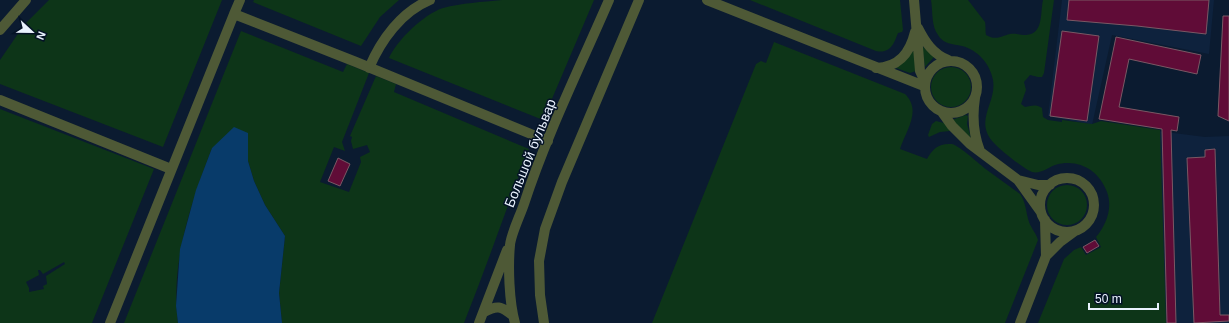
<svg xmlns="http://www.w3.org/2000/svg" width="1229" height="323" viewBox="0 0 1229 323" font-family="Helvetica,sans-serif">
	<rect width="100%" height="100%" fill="#0b1b30"/>
	<path fill="#0e223d" d="M1062 0H1214L1209 54 1112 35 1092 125 1048 116Z
		M1158 131 1205 137 1229 136V323H1161Z"/>
	<path fill="#0d3518" fill-rule="evenodd" d="M49 0H222L163 147 0 84V60L24 25Z
		M254 0H399L380 17 361 46 253 2Z
		M502 0H594L543 120 389 58C397 40 424 14 443 8 462 3 482 2 502 0Z
		M750 0H900L903 30 902 32 898 33C894 43 891 54 876 51Z
		M931 0H968L985 22C986 27 985 31 986 35 996 41 1001 36 1010 34 1015 33 1021 35 1026 35 1044 34 1040 13 1043 0H1054L1044 73 1042 77H1038L1030 75 1024 82 1026 90 1021 104 1025 107C1032 106 1035 104 1042 108L1043 117 1048 120 1062 122V120L1092 124 1101 121 1160 130 1166 323H1038L1064 259 1074 250 1081 247 1086 255 1101 247 1096 237C1106 225 1113 208 1107 192 1099 170 1078 158 1055 165 1047 168 1041 174 1032 172 1024 169 1000 150 994 143 973 121 997 103 993 80 990 64 978 50 962 46 953 44 943 44 938 35 931 26 933 11 931 0Z
		M241 31 343 72 347 64 369 73 342 142 345 151 334 147 320 182 349 192 361 162 360 157 370 152 367 145 353 149 351 141 352 137 350 136 376 76 396 84 394 92 529 149C507 207 487 265 464 323H282L279 293 285 236 265 205 254 181 248 161V133L212 148C191 203 170 263 178 323H124Z
		M774 42 905 94C922 111 906 130 900 149L927 159C933 148 939 143 952 144 960 146 979 164 987 170 998 178 1009 186 1020 194 1026 202 1026 213 1029 222 1031 228 1036 233 1038 240L1005 323H652L756 64 761 61 766 63Z
		M922 46 934 57 925 67Z
		M913 51 914 52 916 71 910 73 896 68Z
		M931 87a20 20 0 1 1 40 0a20 20 0 1 1-40 0Z
		M0 109 154 169 92 323H0ZM64 262 65 264 46 276 47 284 43 286 44 289 29 292V288L26 282 39 275 38 270H40L43 274Z
		M966 115 968 116 967 124 971 138 952 120Z
		M936 121 944 123 950 131 940 132 929 137 928 135 932 124Z
		M1047 205a20 20 0 1 1 40 0a20 20 0 1 1-40 0Z"/>
	<path fill="#083b6a" d="M234 127 248 133V161L254 181 265 205 285 236 279 293 282 323H178L176 306 180 249 196 190 212 148Z"/>
	<path fill="#600c37" stroke="#7a5864" d="M1069 0H1209L1206 34 1137 26 1067 20Z
		M1223 16H1229V121L1218 116Z
		M1062 31 1099 36 1087 121 1050 116Z
		M1116 37 1201 55 1197 74 1129 59 1119 107 1179 117 1177 131 1171 130 1176 323H1167L1162 129 1099 119Z
		M1215 149 1220 315H1229V321L1194 323 1187 158 1205 157V150Z
		M338 158 350 164 340 186 328 181Z
		M1095 240 1099 246 1087 253 1083 247Z"/>
	<g fill="none" stroke-linecap="round" stroke-linejoin="round">
		<path stroke="#4e5936" stroke-width="10" d="M240 0 234 14 356 62 548 141
			M707 0 924 86
			M914 0 920 71 925 82
			M918 28C925 42 933 54 948 60
			M0 30 26 0
			M925 87a26 26 0 1 1 52 0a26 26 0 1 1-52 0Z
			M369 68C381 40 401 12 430 0
			M876 68C899 67 910 53 915 32
			M975 98C972 117 973 133 980 151
			M0 100 171 169
			M942 112 952 126 970 144 1018 180 1041 212
			M1040 205a27 27 0 1 1 54 0a27 27 0 1 1-54 0Z
			M1018 180 1038 185H1050
			M1046 256 1060 242 1075 231
			M484 312C497 305 501 306 512 315
			M110 323 234 14
			M479 323 507 250
			M515 323C509 302 508 266 510 245 511 234 520 216 524 204 546 136 580 67 609 0
			M544 323 540 295 539 261 545 229 562 182 639 0
			M1020 323 1046 256 1045 220"/>
	</g>
	<g text-anchor="middle" stroke-width="3" stroke-linejoin="round" paint-order="stroke">
		<g font-size="14" fill="#e9f2fe" stroke="#041226">
			<text transform="translate(530 153) rotate(-68)" y="5">Большой бульвар</text>
		</g>
	</g>
	<g transform="translate(32 32) rotate(112)" stroke="#041226" stroke-width="3" paint-order="stroke">
	<path d="M0-3L7 15L0 10L-7 15Z" fill="#e9f2fe"/>
	<text y="-6" font-size="11" font-weight="bold" text-anchor="middle" fill="#e9f2fe">N</text>
	</g>
	<path d="M1089 303v6h69v-6" fill="none" stroke="#e9f2fe" stroke-width="2"/>
	<text x="1095" y="303" font-size="12" fill="#e9f2fe" stroke="#041226" stroke-width="3" paint-order="stroke">50 m</text>
</svg>
